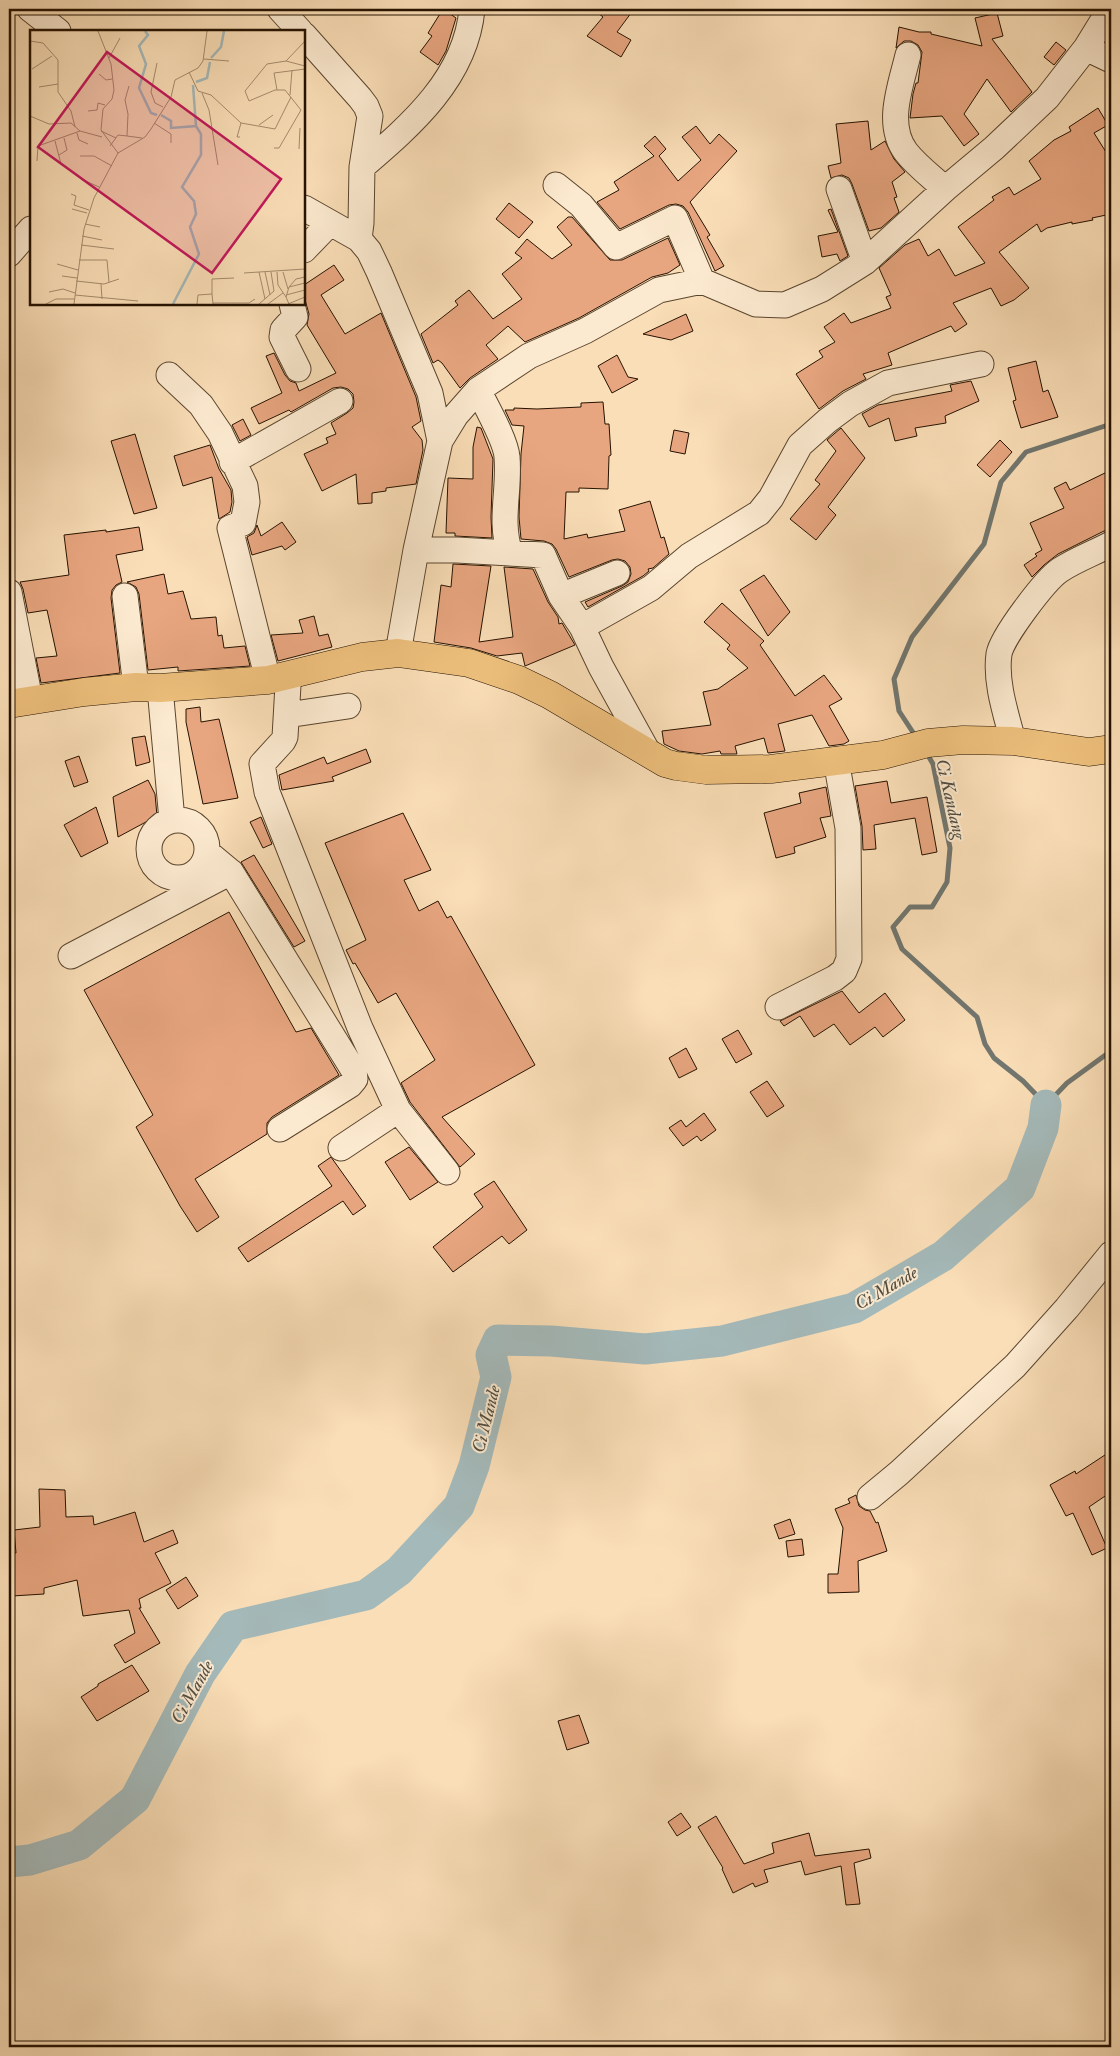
<svg xmlns="http://www.w3.org/2000/svg" width="1120" height="2056" viewBox="0 0 1120 2056" font-family="'IM FELL Double Pica',serif">
	<rect width="100%" height="100%" fill="#fadeb7"/>
	<filter id="stains"><feTurbulence type="fractalNoise" baseFrequency=".004" numOctaves="4"/><feColorMatrix values="0 0 0 0 .2 0 0 0 0 .09 0 0 0 0 .02 0 0 0 .5 -.17"/></filter>
	<radialGradient id="worn" r=".72"><stop offset=".6" stop-color="#630" stop-opacity="0"/><stop offset="1" stop-color="#630" stop-opacity=".3"/></radialGradient>
	<g fill="none" stroke-linecap="round" stroke-linejoin="round">
		<path stroke="#71766f" stroke-width="5" d="M916 737 899 711 894 679 912 637 984 544 1001 482 1026 452 1111 424
			M926 752 933 764 950 848 947 882 932 907H910L893 927 902 949 977 1017 985 1044 994 1058 1023 1081 1046 1105 1067 1083 1111 1051"/>
		<path stroke="#a4b9b9" stroke-width="31" d="M9 1862 30 1860 79 1845 135 1799 200 1674 233 1626 366 1595 399 1571 459 1506 474 1466 496 1377 491 1355 498 1340 551 1341 645 1349 722 1341 854 1308 943 1256 1020 1188 1043 1128 1046 1105"/>
	</g>
	<path fill="#e8a680" stroke="#251200" d="M443 9 456 18 446 51 438 65 420 52 432 36 428 33Z
		M593 9H634L617 32 631 40 621 57 587 36 603 17Z
		M997 13 1003 36 992 39 1032 92 1011 112 987 79 964 114 979 134 964 146 942 116 910 118 913 94 916 83H918L922 52 918 45 911 41H904L896 48 899 27 919 32H931V34L982 46 975 18Z
		M1056 42 1066 50 1054 65 1044 57Z
		M1098 108 1108 125 1094 133 1111 160V214L1092 218 1093 220 1072 224V222L1047 228 1041 232 1037 224 999 252 1029 288 1014 300 1001 306 991 288 953 303 967 324 955 332 951 326 888 353 892 365 863 374 866 379 843 391 819 409 796 374 823 357 819 351 835 342 824 327 844 313 851 323 891 308 886 297 891 295 879 268 905 245 919 239 928 256 939 249 955 276 985 263 958 227 994 200 992 197 1009 187 1014 195 1041 179 1029 161 1054 140 1071 131 1069 127Z
		M868 121 871 150 885 141 894 159 905 172 892 182 897 197 894 198 899 212 881 228 869 231 852 184 849 178 842 175 831 178 828 166 841 163 836 124Z
		M696 126 710 144 719 134 737 151 690 202 710 235 707 237 724 266 715 271 688 212 683 206 676 204 669 205 620 229 597 202 619 190 614 182 654 156 644 146 655 136 666 149 659 156 678 181 701 160 682 137Z
		M509 203 533 222 519 238 496 219Z
		M831 209 848 256 840 261 837 254 822 257 818 236 838 232 828 210Z
		M568 217H572L610 260H622L668 238 680 265 668 273 652 277 579 318 525 342 508 326 486 345 498 359 470 378 460 388 442 363 438 360 433 363 421 334 458 305 455 301 469 290 493 319 522 299 502 274 522 258 515 253 527 239 552 259 572 245 557 227Z
		M334 265 344 280 321 295 345 334 381 313 416 397 421 421 412 427 422 440 423 450 416 484 386 488V491L372 493V503L358 504 356 474 322 491 304 454 328 443 326 438 336 434 331 423 347 413 353 408 354 402 353 394 348 389 341 387 333 388 291 412 289 410 259 424 251 408 282 393 266 356 274 353 285 375 290 381 296 383 299 391 336 373 307 325 309 314 304 296V285Z
		M686 314 693 331 671 340 643 334Z
		M617 355 628 377 638 379 612 393 598 366Z
		M1036 361 1043 392 1048 390 1058 417 1021 428 1013 401 1016 400 1008 368Z
		M971 381 979 401 945 416 946 423 915 428 917 436 895 441 889 418 869 427 862 414 878 405 952 391 950 385Z
		M603 402 605 424H609L611 455 609 456 608 489 579 488V492H566L564 539 587 534 588 538 625 531 619 510 650 501 661 538 664 537 669 554 653 568 648 569 649 571 643 576 588 607 585 602 622 586 628 582 631 574 630 567 625 561 618 559 612 560 569 577 556 549 552 544 544 541 521 539 519 517 521 454 524 426 512 425 505 410H514V408L537 409 581 407V403Z
		M243 419 251 435 240 441 232 425Z
		M477 427 481 428 493 459 491 517 492 538 455 536V533H446L448 478 473 479V447Z
		M841 428 865 458 828 507 836 515 816 540 790 519 820 484 815 480 836 451 827 440Z
		M674 430 689 433 685 454 670 451Z
		M135 434 157 508 134 514 111 441Z
		M1000 440 1012 452 990 477 977 465Z
		M210 445 219 469 231 490 232 502 230 512 219 519 212 477 183 486 174 456Z
		M1107 472 1111 480V530L1104 531 1058 554 1044 565 1032 577 1024 565 1037 556 1035 554 1042 550 1030 523 1064 508 1054 488 1066 482 1070 490Z
		M282 522 296 542 285 550 282 546 252 555 247 537 254 533 257 525 261 536Z
		M139 527 143 550 116 555 122 582 116 585 112 590 111 598 120 673 41 683 36 658 57 656 47 610 28 613 23 589 20 582 69 575 64 535 106 530V532Z
		M453 564 491 566 479 642 513 637 504 567 533 569 548 602 558 617 559 624 562 623 575 645 525 666 522 653 497 656 471 648 434 642 441 585 451 587Z
		M164 574 168 594 183 591 191 619 216 617 218 636 222 635 224 648 245 646 250 666 178 671V667L148 670 139 594 136 587 127 582Z
		M764 575 790 612 768 636 740 590Z
		M722 603 764 641 760 645 795 696 824 675 842 699 829 706 849 741 844 744 829 746 812 715 778 724 785 751 768 753 764 738 735 746 737 754H721L720 751 702 754 679 751 664 744 662 731 711 725 703 692 718 689 748 668 727 649 730 645 704 622Z
		M314 616 319 636 328 634 332 647 278 661 271 635 303 633 299 620Z
		M200 707 201 722 219 719 238 798 203 804 186 722V709Z
		M145 736 150 762 136 766 132 738Z
		M366 749 371 762 332 777 334 781 282 790 279 775 324 757 327 764Z
		M79 756 88 782 74 787 65 761Z
		M148 780 155 794 157 816 118 837 113 797Z
		M887 781 891 803 927 797 937 852 922 855 915 818 874 825 876 849 863 850 862 826 855 786Z
		M826 787 831 816 820 818 826 837 794 847 795 853 776 858 764 813 801 803 799 793Z
		M96 807 108 843 81 857 64 825Z
		M403 813 431 870 404 880 419 911 438 901 447 918 451 916 535 1065 442 1117 475 1154 460 1167 410 1102 401 1083 435 1060 396 993 378 1003 355 963 353 964 346 950 366 940 325 843Z
		M261 817 272 844 263 848 250 822Z
		M254 855 305 941 294 947 241 862Z
		M229 912 296 1032 311 1028 339 1075 272 1117 267 1123V1134L195 1179 219 1217 197 1232 180 1206 136 1127 153 1115 84 990Z
		M842 991 859 1013 885 993 905 1020 883 1037 875 1027 850 1045 834 1024 814 1037 800 1016 784 1026 780 1021Z
		M738 1030 752 1054 736 1063 722 1039Z
		M686 1048 697 1069 679 1078 669 1058Z
		M767 1081 784 1106 767 1117 750 1092Z
		M704 1113 716 1130 701 1141 697 1136 683 1146 669 1128 681 1120 686 1127Z
		M409 1147 438 1182 410 1200 385 1162Z
		M331 1157 366 1206 353 1215 343 1201 248 1262 238 1248 332 1186 318 1166Z
		M494 1181 527 1230 509 1244 502 1236 453 1272 433 1247 483 1207 474 1194Z
		M1111 1451V1492L1089 1507 1107 1548 1092 1555 1073 1513 1066 1516 1050 1485 1075 1471 1076 1474Z
		M39 1489 65 1490 66 1517 93 1516 94 1525 135 1512 144 1542 173 1530 178 1543 155 1553 171 1583 139 1599 141 1608H139L160 1643 125 1663 114 1645 135 1633 129 1610 83 1616 77 1580 44 1588V1594L12 1596 9 1553H16L14 1530 40 1527Z
		M856 1495 859 1506 865 1510 870 1511 876 1523 878 1522 887 1551 858 1561 859 1592 828 1593V1574H838L843 1528 835 1509 850 1503 848 1499Z
		M790 1519 795 1534 779 1539 774 1525Z
		M802 1539 804 1555 788 1557 786 1541Z
		M186 1577 198 1596 178 1609 166 1590Z
		M132 1665 149 1691 97 1721 81 1697 98 1686V1684Z
		M579 1715 589 1743 567 1750 558 1721Z
		M681 1813 691 1827 677 1836 668 1822Z
		M716 1816 744 1864 774 1853 772 1843 809 1833 815 1856 869 1849 871 1858 854 1863 860 1904 846 1905 841 1866 805 1875 801 1861 764 1870 768 1882 755 1887 753 1883 733 1893 722 1869 723 1868 698 1827Z"/>
	<g fill="none" stroke-linecap="round" stroke-linejoin="round">
		<defs>
			<path id="minor" d="M30 9 58 31
				M280 9 300 31
				M304 35 360 98 366 106 370 116 362 167 361 223 359 239 369 251 379 272 430 393 440 441
				M1086 48 1111 60
				M908 55C901 85 885 124 906 152 917 166 932 177 945 189
				M362 167C411 125 466 78 472 9
				M556 185 581 205 616 247 675 218 702 281
				M839 189 865 262
				M304 208 359 239
				M304 250 330 223
				M9 254 31 229
				M292 304 295 317 283 330 282 337 298 369
				M169 375 201 405 220 433 245 486 247 502 243 523 230 528 268 680
				M478 390C486 406 506 441 507 457 510 490 499 521 510 553
				M232 462 340 401
				M416 550H457L543 555 561 596 582 627
				M9 592 30 700
				M125 596 136 687
				M561 596 617 573
				M398 653 416 550 440 441 456 415 478 390 529 356 585 331 659 290 702 281 756 304 785 305 822 289 865 262 945 189 994 148 1047 98 1086 48 1110 9
				M291 674 288 685 285 737 283 741 262 764 267 792 360 1028 398 1110 447 1172
				M160 688 172 820
				M287 715 348 706
				M1013 741C1006 714 995 682 999 654 1002 637 1045 580 1060 570 1075 560 1094 553 1111 544
				M649 754 601 667 582 627 651 588 689 556 759 513 771 498 800 445 827 421 850 404 888 383 981 364
				M149 849a29 29 0 1 1 58 0a29 29 0 1 1-58 0Z
				M207 852 231 872 354 1071 355 1079 350 1085 280 1129
				M71 956 231 872
				M778 1007 835 978 844 971 849 959 848 828 836 760
				M341 1148 398 1110
				M870 1497 899 1473 1015 1366 1067 1308 1111 1254"/>
			<path id="major" d="M9 704 84 692 136 687 160 688 268 680 362 657 398 653 469 663 519 680 550 695 665 763 676 766 706 770 771 769 883 755 928 743 963 740 1013 741 1089 752 1111 749"/>
		</defs>
		<use href="#minor" stroke="#5a452e" stroke-width="27"/>
		<use href="#major" stroke="#251200" stroke-width="29"/>
		<use href="#minor" stroke="#fcead0" stroke-width="25"/>
		<use href="#major" stroke="#edbf7c" stroke-width="28"/>
	</g>
	<g text-anchor="middle" stroke-width="4" stroke-linejoin="round" paint-order="stroke">
		<g font-size="18" font-style="italic" fill="#514c41" stroke="#fcead0">
			<text transform="translate(951 799) rotate(77)" y="6">Ci Kandang</text>
			<text transform="translate(886 1288) rotate(-30)" y="6">Ci Mande</text>
			<text transform="translate(486 1419) rotate(-76)" y="6">Ci Mande</text>
			<text transform="translate(192 1692) rotate(-61)" y="6">Ci Mande</text>
		</g>
	</g>
	<g transform="translate(30 30)">
		<rect width="275" height="275" fill="#fadeb7"/>
		<path fill="none" stroke="#a4b9b9" stroke-width="2.5" d="M115 1 118 5 109 16 116 34 109 58 121 83 127 85M181 28 191 17 194 1M166 52 177 48 180 32M131 85 141 91V98L166 96 163 55M143 274 169 224 160 197 166 184 164 171 152 157 171 125V104L166 96"/>
		<path fill="none" stroke="#a58c6e" stroke-width="1" d="M68 1 81 34 84 60 82 69 73 79 71 100 88 123M0 11 13 13 28 30V62L41 81 45 97M79 28 90 8M174 29 199 31M256 31 275 11M127 33 121 62 125 73 133 77M2 39 22 26M159 42 168 61 181 65 211 93 245 99 261 67M69 44 76 50 82 49M99 56 95 70 98 84 97 106 112 108M9 57 28 54M247 60 244 43 275 39M172 63 179 80 188 135M260 65 262 40M58 81 67 80 68 73 75 75M0 86 19 94 41 93 50 101 72 107M124 93 141 104V113M229 95 243 85M71 101 86 108M47 103 49 110 58 114M210 107H207L211 93M25 111 31 134M80 116 88 105 97 106M244 118H249L271 80 255 60H245L219 71 215 61 237 34 256 31 275 36M269 119 270 98M29 125 37 120 34 108M50 126H64L82 136M7 131 8 116 50 101M51 149 69 157M41 164 46 166 44 175 59 180M42 179 57 183M55 194 70 197M52 206 72 210M51 215 84 219M49 230H77L79 252M27 234 48 240M229 242 235 269M235 242 240 265M247 242 248 255 256 267M253 242 258 259M214 243 275 239M32 246 47 248M46 251 74 254 89 249M71 254 72 269M259 257 275 253M19 262 33 259 45 263M182 264V249L204 248M45 265 108 271M256 265 275 260M183 273H219L225 269M16 274 26 269H44M44 274 54 199 64 168 88 123 115 107 121 99 141 67 145 50 168 38 173 31 177 1M167 274 168 265 182 264 183 274M229 274 244 261 241 242M238 274 253 263M258 274 275 267M259 274 256 267 259 257 266 249 275 247"/>
		<path fill="#c2185b" fill-opacity="0.15" stroke="#c2185b" stroke-width="2.5" d="M77 22 251 149 182 243 8 117Z"/>
		<rect width="275" height="275" fill="none" stroke="#251200" stroke-width="2.5"/>
	</g>
	<rect width="1120" height="2056" fill="none" stroke="#fadeb7" stroke-width="30"/>
	<rect x="10" y="10" width="1100" height="2036" fill="none" stroke="#251200" stroke-width="2.5"/>
	<rect x="15" y="15" width="1090" height="2026" fill="none" stroke="#251200"/>
	<rect width="100%" height="100%" filter="url(#stains)"/>
	<rect width="100%" height="100%" fill="url(#worn)"/>
</svg>
